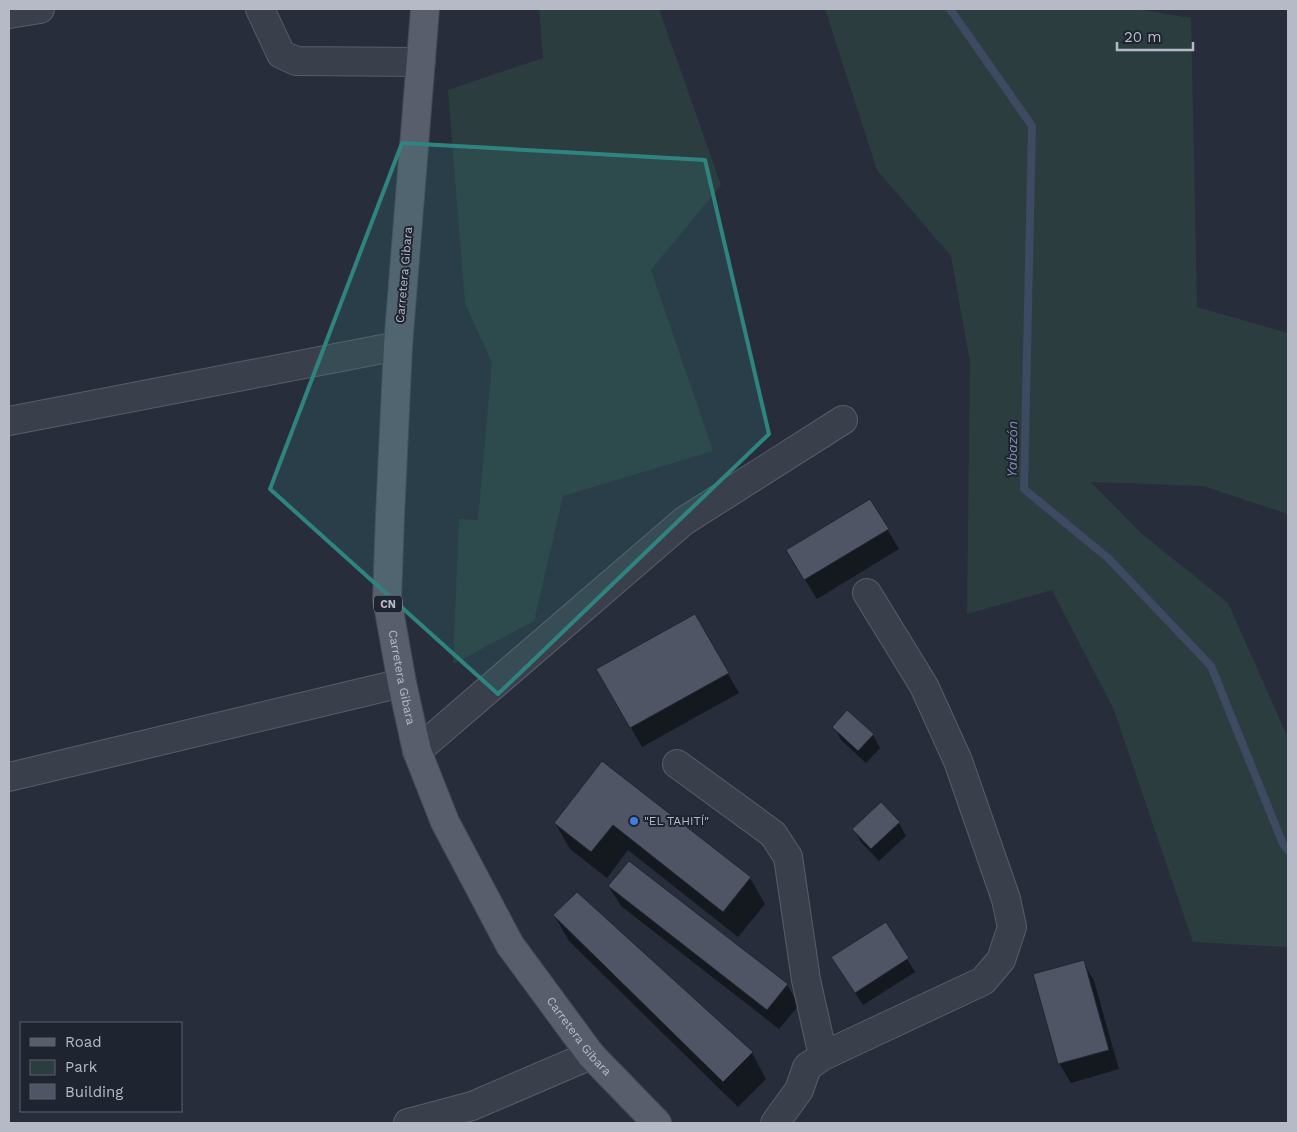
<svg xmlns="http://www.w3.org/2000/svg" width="1297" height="1132" viewBox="0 0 1297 1132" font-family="'Work Sans',sans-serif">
	<rect width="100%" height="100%" fill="#272d3b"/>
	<path fill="#2c3d40" d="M539 9H659L721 185 651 270 713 451 563 496 534 621 453 664 459 519 478 520 492 363 465 303 448 90 543 58Z
		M825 9H1136L1191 18 1197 307 1288 333V514L1203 486 1091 482 1142 534 1228 603 1288 738V947L1193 942 1114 710 1052 590 967 614 970 362 951 256 877 170Z"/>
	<path fill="#0007" d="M887 529 899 549 817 599 799 570Z
		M694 615 739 693 642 747 598 670Z
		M834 727 873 735 880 748 866 763 841 740Z
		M603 763 750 878 765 904 738 937 628 850 607 878 570 849 555 823Z
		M899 823 906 836 879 861 861 842 854 829Z
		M629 862 787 985 799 1005 779 1029 621 906 609 887Z
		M554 915 752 1053 766 1079 738 1107 569 941Z
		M886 924 915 972 863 1005 840 970Z
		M1083 962 1094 981 1119 1069 1071 1083 1059 1063Z"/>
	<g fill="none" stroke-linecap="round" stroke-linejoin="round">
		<path stroke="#3e4962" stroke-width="8" d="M950 9 1032 126 1024 489 1108 558 1211 666 1283 844 1288 850"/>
	</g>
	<path fill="#505566" stroke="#212633" d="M870 499 889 529 804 580 786 550Z
		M695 614 729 673 630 728 596 669Z
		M847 710 874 734 858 751 832 727Z
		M602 761 751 877 723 912 613 825 591 852 554 823Z
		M881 802 900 822 871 849 852 829Z
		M629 861 788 984 767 1010 608 886Z
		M577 892 753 1052 723 1082 553 915Z
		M886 922 909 958 855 993 831 957Z
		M1084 960 1109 1050 1058 1064 1033 974Z"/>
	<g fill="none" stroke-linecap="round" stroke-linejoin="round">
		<defs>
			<path id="minor" d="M260 9 281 54 296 61 421 62
				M9 14 40 9
				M9 421 398 346
				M417 751 684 521 843 420
				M677 764 773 834 788 857 806 980 823 1056
				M9 777 402 683
				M408 1123 472 1106 591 1055
				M775 1123 799 1090 807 1067 823 1056 983 981 1001 960 1012 927 1006 899 958 761 924 686 867 593"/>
			<g id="major">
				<path id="s1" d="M425 9 398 346 390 516 387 599 402 683 417 751 445 822 510 945 591 1055 657 1123"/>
			</g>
		</defs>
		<use href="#minor" stroke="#585d6a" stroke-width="30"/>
		<use href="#major" stroke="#434855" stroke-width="30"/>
		<use href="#minor" stroke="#3a3f4c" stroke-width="28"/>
		<use href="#major" stroke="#585e6b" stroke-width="28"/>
	</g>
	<path fill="#308480" fill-opacity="0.2" stroke="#308480" stroke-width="4" stroke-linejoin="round" d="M402 143 705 160 769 434 498 694 270 489Z"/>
	<circle fill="#3f7fe0" stroke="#1f2431" stroke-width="2" cx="634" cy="821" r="5"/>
	<g text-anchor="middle" stroke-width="4" stroke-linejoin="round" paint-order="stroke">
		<rect fill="#1f2431" stroke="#898d9a" stroke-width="1" x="374" y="595.5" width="28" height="17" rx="4"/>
		<g font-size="11" font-weight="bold" fill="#b6bac7">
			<text x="388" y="608">CN</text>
		</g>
		<g font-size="12" fill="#b6bac7" stroke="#1f2431">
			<text transform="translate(404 275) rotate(-85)" y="4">Carretera Gibara</text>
			<text dy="4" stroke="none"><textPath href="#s1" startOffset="671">Carretera Gibara</textPath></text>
			<text dy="4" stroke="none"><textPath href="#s1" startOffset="1076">Carretera Gibara</textPath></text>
		</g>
		<g font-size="12" fill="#b6bac7" stroke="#1f2431" text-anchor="start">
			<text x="644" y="825">"EL TAHITÍ"</text>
		</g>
		<g font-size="14" font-style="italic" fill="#818eab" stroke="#1f2431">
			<text transform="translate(1012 449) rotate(-89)" y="5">Yabazón</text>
		</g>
	</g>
	<rect width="1297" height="1132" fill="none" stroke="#b6bac7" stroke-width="20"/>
	<rect x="20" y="1022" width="162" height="90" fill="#1f2431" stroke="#5b606d"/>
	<rect x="30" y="1038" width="25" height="8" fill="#585e6b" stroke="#5b606d"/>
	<text x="65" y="1047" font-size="15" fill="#b6bac7">Road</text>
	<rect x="30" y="1060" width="25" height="15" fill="#2c3d40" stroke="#5b606d"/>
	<text x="65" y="1072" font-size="15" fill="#b6bac7">Park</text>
	<rect x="30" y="1084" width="25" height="15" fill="#505566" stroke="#5b606d"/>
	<text x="65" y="1097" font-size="15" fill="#b6bac7">Building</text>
	<path d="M1117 42v8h76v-8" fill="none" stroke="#b6bac7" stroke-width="2.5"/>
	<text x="1124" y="42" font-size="15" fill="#b6bac7" stroke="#1f2431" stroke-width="4" paint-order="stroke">20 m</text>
</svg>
